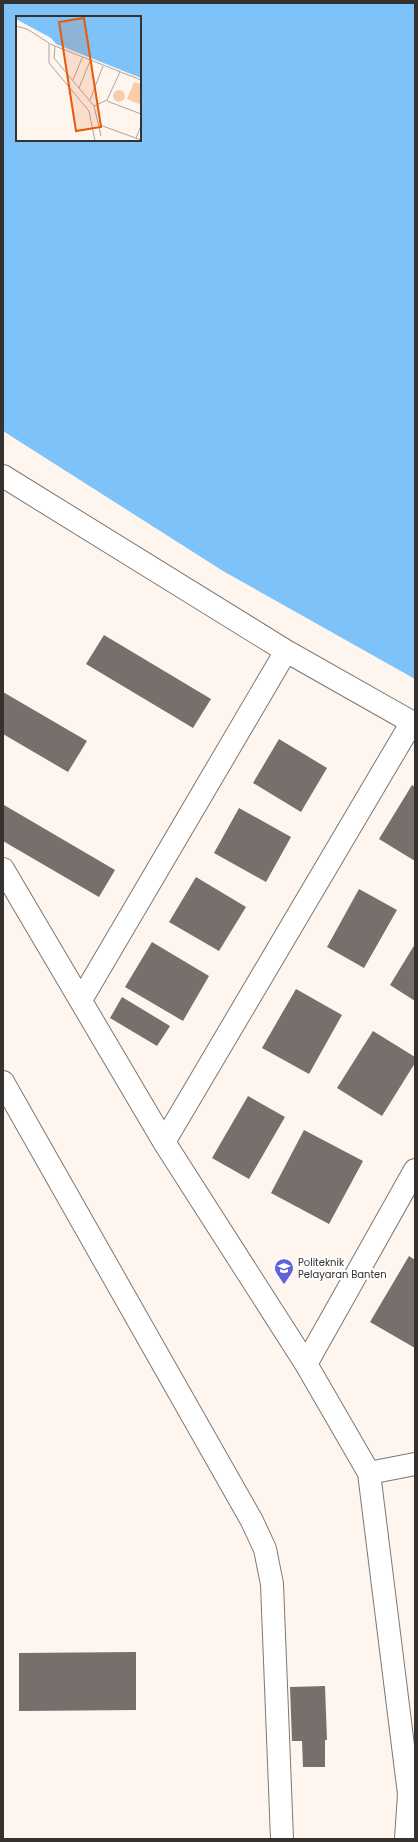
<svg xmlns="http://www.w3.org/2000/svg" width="418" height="1842" viewBox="0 0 418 1842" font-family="Poppins,sans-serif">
	<rect width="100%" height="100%" fill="#fdf5ee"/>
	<path fill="#7dc3fa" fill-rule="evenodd" d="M3 3H415V679L223 571 3 431ZM17 17H140V140H17Z"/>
	<path fill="#786e6c" d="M104 635 211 699 193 728 86 664Z
		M3 692 87 741 68 772 3 734Z
		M279 739 327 768 301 812 253 783Z
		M412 785 415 787V861L379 839Z
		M4 805 115 870 99 897 3 841Z
		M239 808 291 837 266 882 214 853Z
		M196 877 246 907 219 951 169 922Z
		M359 889 397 910 364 968 327 947Z
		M152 942 209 976 183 1021 125 987Z
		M415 944V1001L390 985Z
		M296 989 342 1015 309 1074 262 1048Z
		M122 997 170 1026 157 1046 110 1018Z
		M373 1031 415 1057V1063L382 1116 337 1088Z
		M248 1096 285 1117 249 1179 212 1158Z
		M304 1130 363 1161 329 1224 271 1193Z
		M409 1256 415 1260V1348L370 1322Z
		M136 1652V1710L19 1711V1653Z
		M325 1686 327 1740H325V1767H303L302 1741H292L290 1687Z"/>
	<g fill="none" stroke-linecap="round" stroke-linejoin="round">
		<defs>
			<path id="minor" d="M3 476 286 651 415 724
				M3 869 164 1142 306 1364 369 1473 409 1794 406 1839
				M81 1000 286 651
				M164 1142 412 722
				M306 1364 415 1170
				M369 1473 415 1464"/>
			<path id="major" d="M3 1082 252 1521 265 1549 272 1584 282 1839"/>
		</defs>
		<use href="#minor" stroke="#7f7771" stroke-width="24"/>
		<use href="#major" stroke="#7f7771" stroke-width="24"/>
		<use href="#minor" stroke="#fff" stroke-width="22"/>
		<use href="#major" stroke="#fff" stroke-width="22"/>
	</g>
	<defs>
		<symbol id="university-pin" viewBox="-11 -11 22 30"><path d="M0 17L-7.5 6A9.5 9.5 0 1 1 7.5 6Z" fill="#6161da" stroke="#fff"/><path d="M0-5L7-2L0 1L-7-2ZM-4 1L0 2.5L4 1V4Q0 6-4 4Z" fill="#fff"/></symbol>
	</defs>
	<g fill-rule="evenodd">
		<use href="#university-pin" x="273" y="1257" width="22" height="30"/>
	</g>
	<g text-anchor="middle" stroke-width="4" stroke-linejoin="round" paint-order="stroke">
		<g font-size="10" fill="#34312e" stroke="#fff" text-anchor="start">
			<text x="298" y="1266">Politeknik<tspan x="298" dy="12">Pelayaran Banten</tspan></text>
		</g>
	</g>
	<g transform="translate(16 16)">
		<rect width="125" height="125" fill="#fdf5ee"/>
		<path d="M118 66 125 68V89L111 83ZM97 80a6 6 0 1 1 12 0a6 6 0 1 1-12 0Z" fill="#f8cea9"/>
		<path d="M0 0H125V62L40 28 35 22 0 3Z" fill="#7dc3fa"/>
		<path fill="none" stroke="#ada7a1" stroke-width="1" d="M0 10 11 13 33 27V47L73 95 79 125M34 28 125 64M39 30 38 42 78 90 85 120M57 64 66 42M63 72 74 45M74 84 87 50M91 85 125 98M78 90 91 84 104 56M84 109 125 124M120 122 125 110"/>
		<path fill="#e8590c" fill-opacity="0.15" stroke="#e8590c" stroke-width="2" d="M68 2 85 111 60 115 43 6Z"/>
		<rect width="125" height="125" fill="none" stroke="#34312e" stroke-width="2"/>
	</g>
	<rect width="418" height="1842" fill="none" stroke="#34312e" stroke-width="8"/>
</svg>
